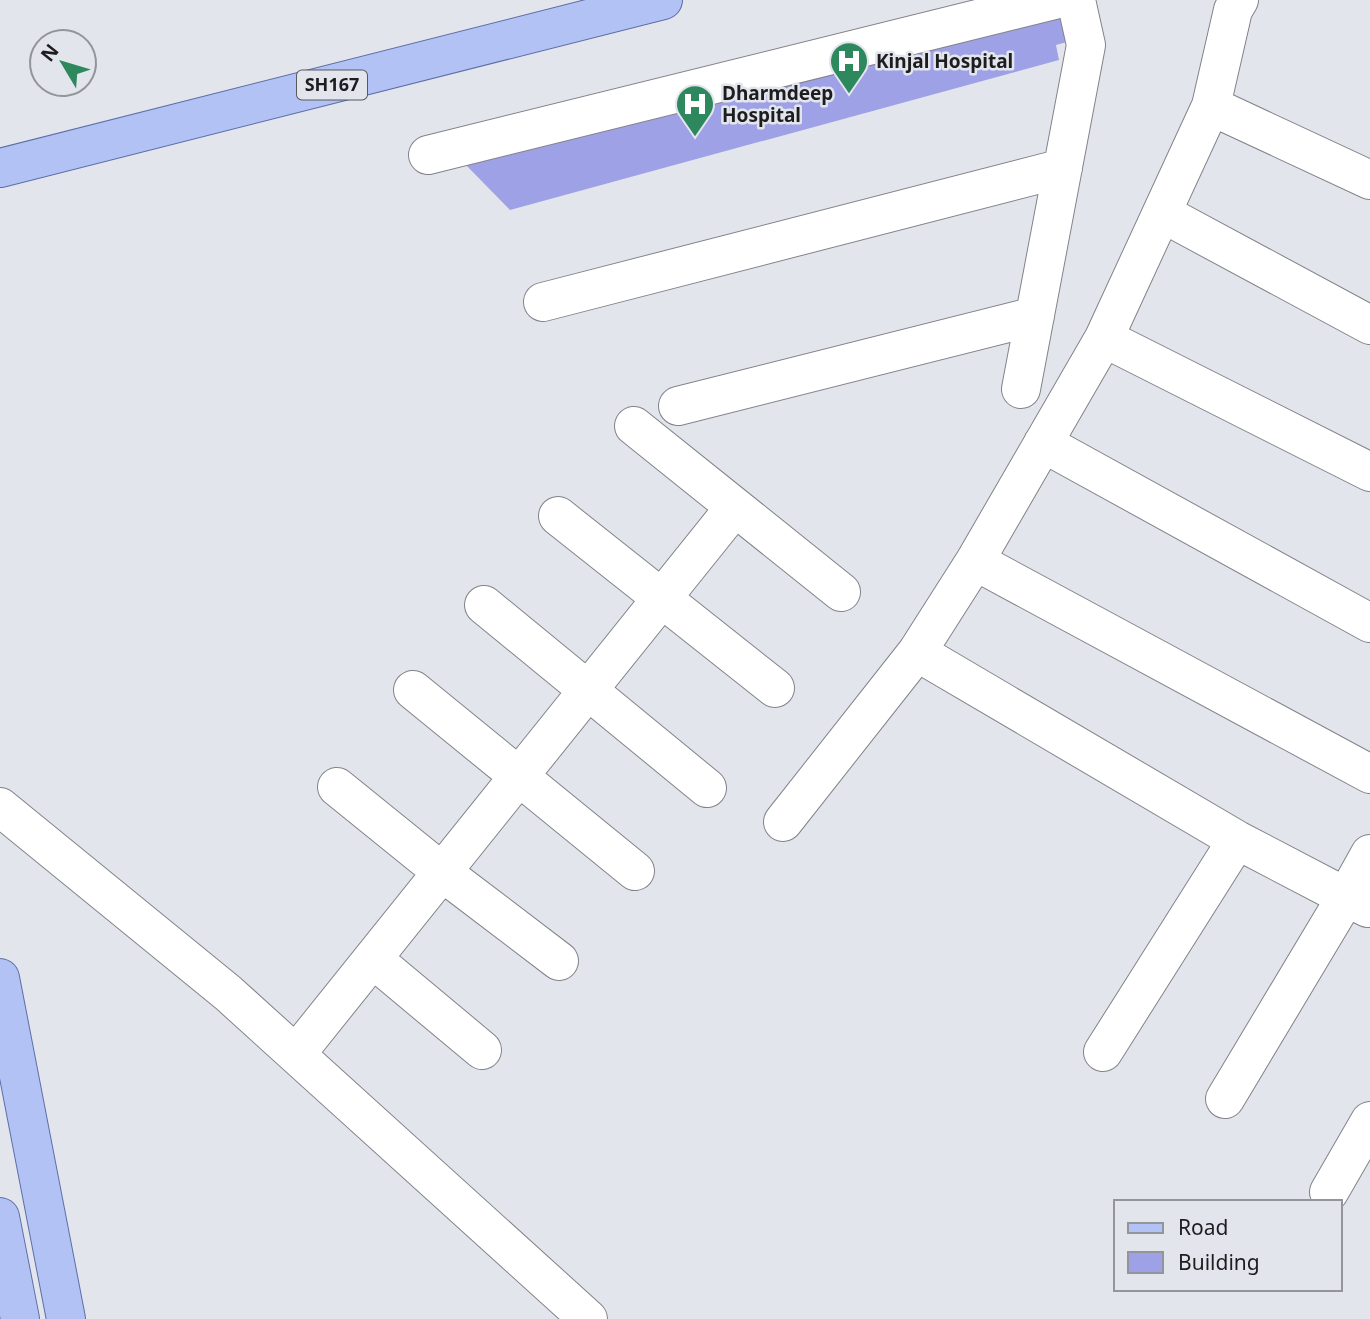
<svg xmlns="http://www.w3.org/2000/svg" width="1370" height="1319" viewBox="0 0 1370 1319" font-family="'Noto Sans',sans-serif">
	<rect width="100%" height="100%" fill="#e3e5ed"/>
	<path fill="#9ea1e6" d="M1069 6 1078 39 1056 45 1059 60 510 210 465 164Z"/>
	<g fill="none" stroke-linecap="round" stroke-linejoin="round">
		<defs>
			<path id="minor" d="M1239 0 1233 10 1211 106 1104 338 975 561 917 652 1237 840 1346 897 1370 854
				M1211 106 1370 180
				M428 155 1054 0
				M1162 213 1370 325
				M543 302 1063 168
				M1104 338 1370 472
				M1021 389 1086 45 1076 0
				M678 406 1035 316
				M634 426 841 592
				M1043 443 1370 623
				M558 516 775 688
				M975 561 1370 774
				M484 605 707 788
				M413 690 635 871
				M337 787 442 872 559 961
				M0 807 228 993 588 1319
				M783 822 917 652
				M373 959 482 1050
				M1103 1052 1237 840
				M296 1054 735 507
				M1225 1099 1346 897 1368 908
				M1329 1192 1370 1121"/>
			<path id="major" d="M0 168 663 0
				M0 978 66 1319
				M0 1217 20 1319"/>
		</defs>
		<use href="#minor" stroke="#82838a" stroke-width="40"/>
		<use href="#major" stroke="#5d6ea6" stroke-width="40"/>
		<use href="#minor" stroke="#fff" stroke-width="38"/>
		<use href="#major" stroke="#b2c2f5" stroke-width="38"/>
	</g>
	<defs>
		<symbol id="hospital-pin" viewBox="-11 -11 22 30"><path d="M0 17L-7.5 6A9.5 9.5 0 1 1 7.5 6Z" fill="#2e885e" stroke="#e3e5ed"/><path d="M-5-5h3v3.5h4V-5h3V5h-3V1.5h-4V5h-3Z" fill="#fff"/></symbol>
	</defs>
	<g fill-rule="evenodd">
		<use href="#hospital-pin" x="827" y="39" width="44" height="60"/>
		<use href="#hospital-pin" x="673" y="82" width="44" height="60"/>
	</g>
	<g text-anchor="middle" stroke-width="5" stroke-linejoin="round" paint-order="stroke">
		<rect fill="#e3e5ed" stroke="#58595e" stroke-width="2" x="297" y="70.5" width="70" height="29" rx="5"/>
		<g font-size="18" font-weight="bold" fill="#1d1d20">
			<text x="332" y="91">SH167</text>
		</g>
		<g font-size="19" font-weight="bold" fill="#1d1d20" stroke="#e3e5ed" text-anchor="start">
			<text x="876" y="68">Kinjal Hospital</text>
			<text x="722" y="100">Dharmdeep<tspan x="722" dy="22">Hospital</tspan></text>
		</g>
	</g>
	<rect x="1114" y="1200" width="228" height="91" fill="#e3e5ed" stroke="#94959b" stroke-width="2"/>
	<rect x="1128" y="1223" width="35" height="10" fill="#b2c2f5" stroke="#94959b" stroke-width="2"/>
	<text x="1178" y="1235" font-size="21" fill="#1d1d20">Road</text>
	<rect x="1128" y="1252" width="35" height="21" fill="#9ea1e6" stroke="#94959b" stroke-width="2"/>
	<text x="1178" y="1270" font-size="21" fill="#1d1d20">Building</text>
	<g transform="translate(63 63) rotate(308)"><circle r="33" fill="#e3e5ed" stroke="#94959b" stroke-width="2"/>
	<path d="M0-5L12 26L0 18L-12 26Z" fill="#2e885e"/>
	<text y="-10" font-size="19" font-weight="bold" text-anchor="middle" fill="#1d1d20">N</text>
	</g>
</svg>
